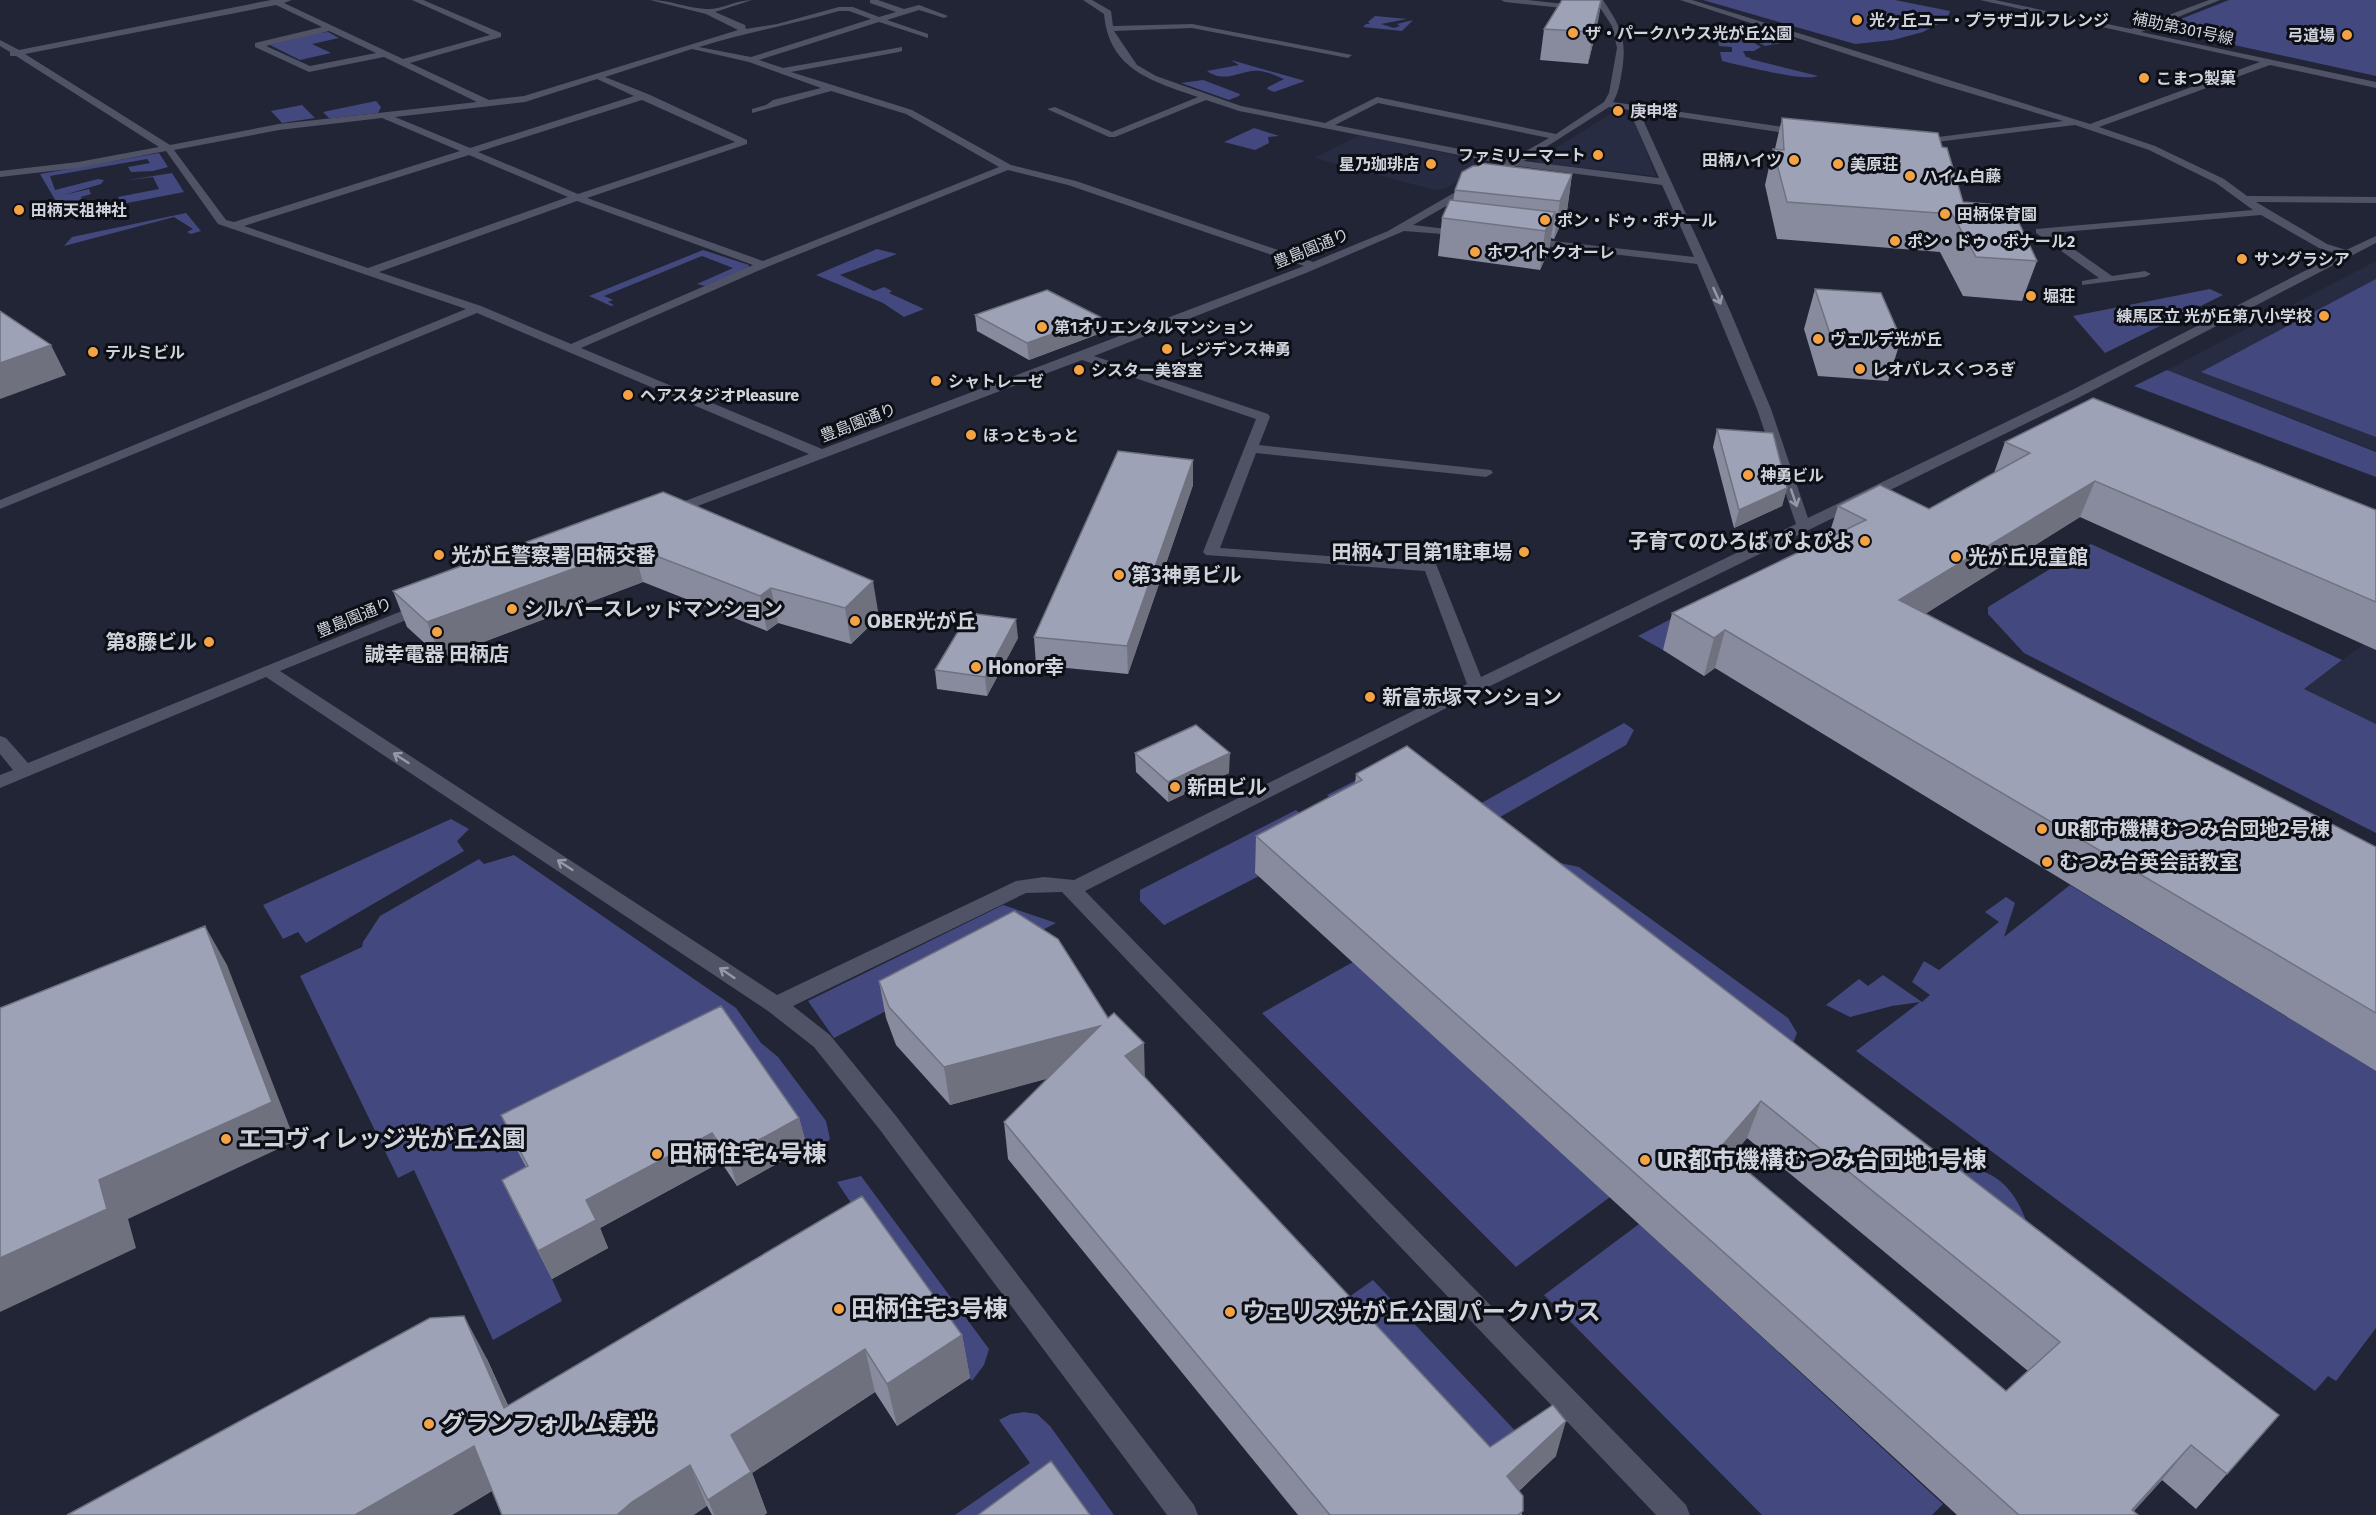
<svg xmlns="http://www.w3.org/2000/svg" width="2376" height="1515" viewBox="0 0 2376 1515" font-family="'Fira Sans','Noto Sans JP',sans-serif">
	<rect width="100%" height="100%" fill="#222535"/>
	<path fill="#282c42" d="M1612 113 1632 116 1656 176 1539 163 1535 161Z
		M1360 135 1491 163 1444 189 1434 190 1314 158Z
		M2376 261V451L2167 370Z
		M2364 644 2376 650V724L2304 689Z"/>
	<path fill="#43497e" d="M1703 0H1895L1950 11 1948 17 1942 22 1923 32 1893 40 1855 44Z
		M2229 0H2376V76L2211 40 2168 24Z
		M1375 16 1407 19 1381 24 1394 28 1400 26 1397 24 1413 20 1402 31 1363 27 1366 24H1370L1368 22Z
		M1767 30 1797 40 1765 46 1747 36 1750 32Z
		M328 32 339 38 312 44 331 53 300 60 270 45 318 33Z
		M1717 33 1748 39 1761 47 1754 51H1743L1746 57 1751 58 1750 59 1818 76C1805 82 1740 65 1722 61L1720 52H1732V47L1719 46Z
		M1231 60 1305 81 1274 92 1267 89 1268 87 1284 79C1277 76 1268 72 1260 71 1242 68 1227 85 1207 71L1239 65Z
		M1203 80 1240 94 1239 96 1229 100 1181 83Z
		M376 101 381 107 378 113 333 118H329L323 112Z
		M302 105 315 118 282 123 271 111Z
		M1254 128 1279 136 1268 137 1269 143 1255 150 1224 142Z
		M159 153 168 167 153 171 131 172 128 167 150 163 147 159 50 176 55 190 98 179 104 180 101 184 64 195 89 189 91 194 81 197 83 203 77 204V207L91 205 92 208 100 206 101 208 64 215 40 174Z
		M172 173 184 192 122 204 118 197 159 189 153 177 122 181Z
		M186 213 201 231 191 234 187 232 193 229 174 217 64 246 72 237Z
		M877 249 897 254 840 275 874 291 884 287 892 291 889 293 924 309 904 317 883 303 816 275Z
		M703 250 749 265 748 269 705 286 697 284 733 268 702 256 604 296 613 300 608 302 614 305 611 306 589 296Z
		M2376 279V437L2201 372Z
		M2210 289 2223 295 2105 353 2073 316Z
		M2167 370 2376 452V477L2134 386Z
		M2091 544 2342 660 2304 689 2376 724V833L2024 653 1988 614V607Z
		M1704 602 1729 617 1663 650 1638 636Z
		M1624 723 1634 730 1626 745 1493 821 1348 813 1327 795 1409 753 1478 805Z
		M1296 810 1326 835 1255 873 1259 876 1164 925 1140 901V890Z
		M451 819 469 829 457 841 464 851 306 943 298 932 283 939 263 905Z
		M514 855 736 1008 761 1043 778 1057 826 1121 830 1139 813 1155 729 1035 541 1195 552 1279 562 1301 493 1340 414 1170 398 1178 300 976 362 947 363 942 380 916 479 859 484 864Z
		M1555 862 1579 867 1788 1018 1797 1033 1792 1046Z
		M2070 885 2376 1071V1328L2336 1381 2328 1376 2315 1391 1856 1051 1920 1002 1892 1006 1850 1017 1826 1005 1859 979 1868 986 1883 975 1922 1002 1930 995 1912 982 1924 961 1939 970 1999 922 1985 912 2006 897 2015 903 2004 937Z
		M1003 905 1056 923 834 1038 808 1001Z
		M1353 962 1610 1197 1516 1267 1262 1013Z
		M1957 1158C1970 1168 1978 1168 1991 1175 2012 1186 2024 1211 2030 1233L1919 1190Z
		M861 1176 989 1349 984 1365 972 1381 871 1240 859 1215 837 1182Z
		M1639 1224 1943 1504 1932 1515H1762L1544 1295Z
		M1373 1280 1522 1438 1480 1473 1332 1309Z
		M1024 1412 1037 1414 1050 1426 1114 1515H955L1030 1463 999 1420 1011 1414Z"/>
	<g fill="none" stroke-linecap="round" stroke-linejoin="round">
		<path fill="#4f5365" fill-rule="evenodd" d="M271 0H292L284 3 403 59 490 35 412 0H423L501 33V37L410 63 489 100 524 96 738 30 706 14 650 0C670 0 687 8 706 9 721 10 736 0 752 0L715 12 745 25 746 29 777 24 839 7H853L879 17 896 12 870 3V0H878L904 9 919 5 948 16 944 18 919 10 887 20 928 34V38L879 22 759 60 783 68 902 47V51L899 52 791 72 912 110 1011 165 1076 181 1313 262 1388 231 1504 164 1239 111 1206 100 1115 137H1109L1047 109 1055 107 1112 132 1198 97C1152 81 1109 70 1104 14L1083 0H1092L1111 11 1113 26 1192 24 1352 55 1348 58 1192 28 1114 31 1137 65 1156 76 1241 106 1325 123 1377 97 1556 134 1604 102 1609 93 1617 48 1612 26 1595 0H1603C1621 27 1627 38 1622 71 1620 82 1619 92 1613 102L1804 130 1809 133 1804 136 1639 111 1731 313 1771 409 1808 518 2068 392 2338 254 2319 248 2261 215 2051 233 2112 276 2145 271 2151 274 2145 277 2082 285V281L2099 278 2036 233V229L2253 210 2216 183 2149 150 2075 125 1912 145V141L1915 140 2063 121 1939 84 1680 0H1692L2090 124 2260 62 1980 0H1995L2131 29 2209 0H2220L2141 32 2376 82V88L2270 65 2099 127 2155 146 2224 179 2247 196 2376 197V203L2256 202 2327 244 2346 250 2376 236V243L2078 398 1482 690 1085 891 1686 1505 1690 1515H1656L1062 892 1026 893 793 1006 830 1035 896 1116 1194 1505 1198 1515H1167L880 1130 814 1047 768 1011 266 677 0 788V775L13 770 0 754V736L6 738 28 763 419 604H431L433 607 431 610 280 671 777 995 1016 881 1044 877 1074 880 1467 684 1425 571 1206 555 1203 552 1256 419 1082 360 674 515H664L662 512 664 509 809 454 477 313 0 509V500L466 309 218 224 166 151 78 168 0 177V171L78 162 159 147 16 56H10V52L0 46V40L19 50ZM276 5 322 27 255 43V47L309 72 384 57 477 102 279 124 170 145 25 54ZM839 11H849L871 19 751 57 699 47C745 33 793 24 839 11ZM329 31 376 53 310 66 266 46ZM692 49 749 62 821 88 773 100 766 105 752 109V113L831 91 906 114 999 167 763 261 587 198 747 144V140L648 94 605 77ZM597 79 634 96 470 148 395 117 525 102ZM642 100 735 142 578 194 478 152ZM1378 103 1549 138 1512 159 1335 125ZM1609 107 1629 110 1659 178 1524 161ZM382 118 460 151 234 222 226 220 174 150 279 130ZM469 155 568 197 368 268 244 226ZM1516 166 1662 185 1694 257 1527 238 1521 241 1527 244 1697 264 1757 409 1796 524 1481 677 1436 564 1220 548 1256 453 1486 477 1493 473 1491 470 1259 445 1270 417 1268 414 1094 356 1306 273 1404 231 1468 236 1469 234 1464 231 1413 225ZM1008 170 1068 185 1304 266 822 449 581 348 767 267ZM577 201 753 265 571 344 481 306 379 272Z
			M1501 0H1528L1582 6 1586 8 1582 10 1505 2Z"/>
	</g>
	<path fill="#888b9d" fill-rule="evenodd" d="M1597 27 1588 64 1540 60 1544 29Z
		M1782 118 1942 147 1963 202 2037 261 2022 301 1963 296 1940 252 1777 239 1765 185 1773 149H1775Z
		M1572 174 1567 211 1554 239 1551 238 1549 250 1540 270 1438 256 1442 218 1453 201 1455 190Z
		M1815 289 1901 339 1888 381 1818 376 1804 329Z
		M975 315 1101 333 1029 360 977 331Z
		M1717 429 1787 488 1782 506 1734 528 1713 447Z
		M2005 442 2376 510V650L2080 517 1925 614 2376 847V1071L1715 668 1704 676 1663 650 1672 613 1828 538 1838 506 1929 509 1994 473Z
		M1193 460V485L1128 674 1036 665 1034 637Z
		M663 492 879 617 851 644 778 623 767 631 643 582 441 658 407 627 393 591Z
		M1018 638 987 696 937 689 935 670Z
		M1135 753 1229 773 1168 802 1136 772Z
		M1356 774 2279 1415 2196 1509 2162 1480 2134 1511 2138 1515H1957L1255 873 1256 836 1355 784ZM1747 1138 2028 1371 2006 1391 1731 1157Z
		M879 981 1145 1078 1490 1447 1556 1456 1519 1491 1522 1515H1298L1008 1159 1004 1122 1048 1078 950 1105 896 1045 886 1018Z
		M501 1115 799 1118 807 1147 737 1186 721 1162 600 1228 608 1248 552 1279 516 1209 502 1180 526 1167 514 1144Z
		M962 1335 970 1378 897 1426 875 1392 752 1473 767 1513 764 1515H712L707 1506 492 1491 452 1515H67L487 1359 508 1405Z"/>
	<path fill="#6f717f" d="M1602 0 1597 27 1588 64 1593 32Z
		M1572 174 1567 211 1554 239 1560 201Z
		M1555 212 1549 250 1540 270 1545 231Z
		M1100 317 1101 333 1029 360 1027 343Z
		M51 345 66 375 0 399V363Z
		M1193 460V485L1128 674 1127 646Z
		M2095 481 2080 517 1886 638 1899 600Z
		M1787 488 1782 506 1734 528 1739 510Z
		M633 547 643 582 441 658 427 622Z
		M873 581 879 617 851 644 845 608Z
		M771 588 778 623 767 631 760 596Z
		M1016 619 1018 638 987 696 985 677Z
		M1725 630 1715 668 1704 676 1714 638Z
		M1230 753 1229 773 1168 802V782Z
		M205 926 227 965 295 1141 128 1219 136 1248 0 1312V1258Z
		M1100 1026 1102 1064 950 1105 944 1067Z
		M1144 1043 1145 1080 1125 1056Z
		M1761 1101 1747 1138 1707 1185 1720 1148Z
		M799 1118 807 1147 737 1186 728 1157Z
		M712 1133 721 1162 600 1228 608 1248 552 1279 538 1251 586 1200Z
		M464 1316 487 1359 527 1449 504 1408Z
		M962 1335 970 1378 897 1426 887 1384Z
		M865 1349 875 1392 752 1473 767 1513 764 1515H714L708 1500 731 1435Z
		M1566 1421 1556 1456 1497 1511 1507 1476Z
		M2191 1445 2162 1480 2130 1515H2128Z
		M474 1446 498 1487 452 1515H355Z
		M690 1465 707 1506 694 1515H617L632 1502Z"/>
	<path fill="#9ea2b6" stroke="#6f717f" stroke-width="1.5" fill-rule="evenodd" d="M1562 0H1601L1593 32 1544 29Z
		M1782 118 1938 133 1942 147 1947 148 1963 202 2011 206 2037 261 1976 257 1952 214 1787 202 1773 149 1784 150Z
		M1480 163 1572 174 1560 201 1455 190 1462 172 1473 166H1478Z
		M1450 200 1555 212 1545 231 1442 218Z
		M1815 289 1881 293 1901 339 1830 334Z
		M1047 290 1100 317 1027 343 975 315Z
		M0 311 51 345 0 363Z
		M2093 398 2376 510V602L2095 481 1899 600 2376 847V1013L1725 630 1714 638 1672 613 1866 520 1838 506 1880 485 1929 509 2030 453 2005 442Z
		M1717 429 1773 433 1787 488 1739 510Z
		M1118 451 1193 460 1127 646 1034 637Z
		M663 492 873 581 845 608 771 588 760 596 633 547 427 622 393 591Z
		M969 613 1016 619 985 677 935 670Z
		M1196 725 1230 753 1168 782 1135 753Z
		M1407 746 2279 1415 2227 1474 2191 1445 2132 1510 2138 1515H2019L1256 836 1362 780 1356 774ZM1761 1101 2060 1342 2006 1391 1720 1148Z
		M1014 911 1058 939 1108 1018 1114 1013 1144 1043 1125 1056 1490 1447 1553 1405 1566 1421 1507 1476 1523 1496V1511L1518 1515H1330L1004 1122 1100 1026 944 1067 889 1007 879 981Z
		M205 926 272 1102 99 1180 107 1209 0 1258V1008Z
		M721 1006 799 1118 728 1157 712 1133 586 1200 596 1220 538 1251 502 1180 528 1166 501 1115Z
		M862 1196 962 1335 887 1384 865 1349 731 1435 751 1472 708 1500 690 1465 632 1502 617 1515H502L474 1446 355 1515H67L430 1318 464 1316 504 1408Z
		M1051 1461 1090 1515H978Z"/>
	<defs><path id="oneway-shaft" d="M-6 0H5M1.5-3L5.5 0L1.5 3" fill="none" stroke-width="1.6" stroke-linecap="round" stroke-linejoin="round" transform="scale(1.5)"/></defs>
	<g stroke="#9699a6">
		<use href="#oneway-shaft" transform="translate(1717 296) rotate(66)"/>
		<use href="#oneway-shaft" transform="translate(1794 498) rotate(71)"/>
		<use href="#oneway-shaft" transform="translate(401 758) rotate(-147)"/>
		<use href="#oneway-shaft" transform="translate(565 865) rotate(-147)"/>
		<use href="#oneway-shaft" transform="translate(727 973) rotate(-146)"/>
	</g>
	<g fill="#f4a344" stroke="#0d0f16" stroke-width="2">
		<circle cx="1857" cy="20" r="6"/>
		<circle cx="1573" cy="33" r="6"/>
		<circle cx="2347" cy="35" r="6"/>
		<circle cx="2144" cy="78" r="6"/>
		<circle cx="1618" cy="111" r="6"/>
		<circle cx="1598" cy="155" r="6"/>
		<circle cx="1794" cy="160" r="6"/>
		<circle cx="1431" cy="164" r="6"/>
		<circle cx="1838" cy="164" r="6"/>
		<circle cx="1910" cy="176" r="6"/>
		<circle cx="19" cy="210" r="6"/>
		<circle cx="1945" cy="214" r="6"/>
		<circle cx="1545" cy="220" r="6"/>
		<circle cx="1895" cy="241" r="6"/>
		<circle cx="1475" cy="252" r="6"/>
		<circle cx="2242" cy="259" r="6"/>
		<circle cx="2031" cy="296" r="6"/>
		<circle cx="2324" cy="316" r="6"/>
		<circle cx="1042" cy="327" r="6"/>
		<circle cx="1818" cy="339" r="6"/>
		<circle cx="1167" cy="349" r="6"/>
		<circle cx="93" cy="352" r="6"/>
		<circle cx="1860" cy="369" r="6"/>
		<circle cx="1079" cy="370" r="6"/>
		<circle cx="936" cy="381" r="6"/>
		<circle cx="628" cy="395" r="6"/>
		<circle cx="971" cy="435" r="6"/>
		<circle cx="1748" cy="475" r="6"/>
		<circle cx="1865" cy="541" r="6"/>
		<circle cx="1524" cy="552" r="6"/>
		<circle cx="439" cy="555" r="6"/>
		<circle cx="1956" cy="557" r="6"/>
		<circle cx="1119" cy="575" r="6"/>
		<circle cx="512" cy="609" r="6"/>
		<circle cx="855" cy="621" r="6"/>
		<circle cx="437" cy="632" r="6"/>
		<circle cx="209" cy="642" r="6"/>
		<circle cx="976" cy="667" r="6"/>
		<circle cx="1370" cy="697" r="6"/>
		<circle cx="1175" cy="787" r="6"/>
		<circle cx="2042" cy="829" r="6"/>
		<circle cx="2047" cy="862" r="6"/>
		<circle cx="226" cy="1139" r="6"/>
		<circle cx="657" cy="1154" r="6"/>
		<circle cx="1645" cy="1160" r="6"/>
		<circle cx="839" cy="1309" r="6"/>
		<circle cx="1230" cy="1312" r="6"/>
		<circle cx="429" cy="1424" r="6"/>
	</g>
	<g text-anchor="middle" stroke-width="6" stroke-linejoin="round" paint-order="stroke">
		<g font-size="16" font-weight="bold" fill="#d0d2dc" stroke="#0d0f16" text-anchor="start">
			<text x="1869" y="26">光ヶ丘ユー・プラザゴルフレンジ</text>
			<text x="1585" y="39">ザ・パークハウス光が丘公園</text>
			<text x="2335" y="41" text-anchor="end">弓道場</text>
			<text x="2156" y="84">こまつ製菓</text>
			<text x="1630" y="117">庚申塔</text>
			<text x="1586" y="161" text-anchor="end">ファミリーマート</text>
			<text x="1782" y="166" text-anchor="end">田柄ハイツ</text>
			<text x="1419" y="170" text-anchor="end">星乃珈琲店</text>
			<text x="1850" y="170">美原荘</text>
			<text x="1922" y="182">ハイム白藤</text>
			<text x="31" y="216">田柄天祖神社</text>
			<text x="1957" y="220">田柄保育園</text>
			<text x="1557" y="226">ポン・ドゥ・ボナール</text>
			<text x="1907" y="247">ポン・ドゥ・ボナール2</text>
			<text x="1487" y="258">ホワイトクオーレ</text>
			<text x="2254" y="265">サングラシア</text>
			<text x="2043" y="302">堀荘</text>
			<text x="2312" y="322" text-anchor="end">練馬区立 光が丘第八小学校</text>
			<text x="1054" y="333">第1オリエンタルマンション</text>
			<text x="1830" y="345">ヴェルデ光が丘</text>
			<text x="1179" y="355">レジデンス神勇</text>
			<text x="105" y="358">テルミビル</text>
			<text x="1872" y="375">レオパレスくつろぎ</text>
			<text x="1091" y="376">シスター美容室</text>
			<text x="948" y="387">シャトレーゼ</text>
			<text x="640" y="401">ヘアスタジオPleasure</text>
			<text x="983" y="441">ほっともっと</text>
			<text x="1760" y="481">神勇ビル</text>
		</g>
		<g font-size="16" fill="#d0d2dc" stroke="#0d0f16">
			<text transform="translate(2183 28) rotate(12)" y="6">補助第301号線</text>
			<text transform="translate(1311 248) rotate(-22)" y="6">豊島園通り</text>
			<text transform="translate(858 422) rotate(-21)" y="6">豊島園通り</text>
			<text transform="translate(354 617) rotate(-22)" y="6">豊島園通り</text>
		</g>
		<g font-size="20" font-weight="bold" fill="#d0d2dc" stroke="#0d0f16" text-anchor="start">
			<text x="1853" y="548" text-anchor="end">子育てのひろば ぴよぴよ</text>
			<text x="1512" y="559" text-anchor="end">田柄4丁目第1駐車場</text>
			<text x="451" y="562">光が丘警察署 田柄交番</text>
			<text x="1968" y="564">光が丘児童館</text>
			<text x="1131" y="582">第3神勇ビル</text>
			<text x="524" y="616">シルバースレッドマンション</text>
			<text x="867" y="628">OBER光が丘</text>
			<text x="197" y="649" text-anchor="end">第8藤ビル</text>
			<text x="437" y="661" text-anchor="middle">誠幸電器 田柄店</text>
			<text x="988" y="674">Honor幸</text>
			<text x="1382" y="704">新富赤塚マンション</text>
			<text x="1187" y="794">新田ビル</text>
			<text x="2054" y="836">UR都市機構むつみ台団地2号棟</text>
			<text x="2059" y="869">むつみ台英会話教室</text>
		</g>
		<g font-size="24" font-weight="bold" fill="#d0d2dc" stroke="#0d0f16" text-anchor="start">
			<text x="238" y="1147">エコヴィレッジ光が丘公園</text>
			<text x="669" y="1162">田柄住宅4号棟</text>
			<text x="1657" y="1168">UR都市機構むつみ台団地1号棟</text>
			<text x="851" y="1317">田柄住宅3号棟</text>
			<text x="1242" y="1320">ウェリス光が丘公園パークハウス</text>
			<text x="441" y="1432">グランフォルム寿光</text>
		</g>
	</g>
</svg>
